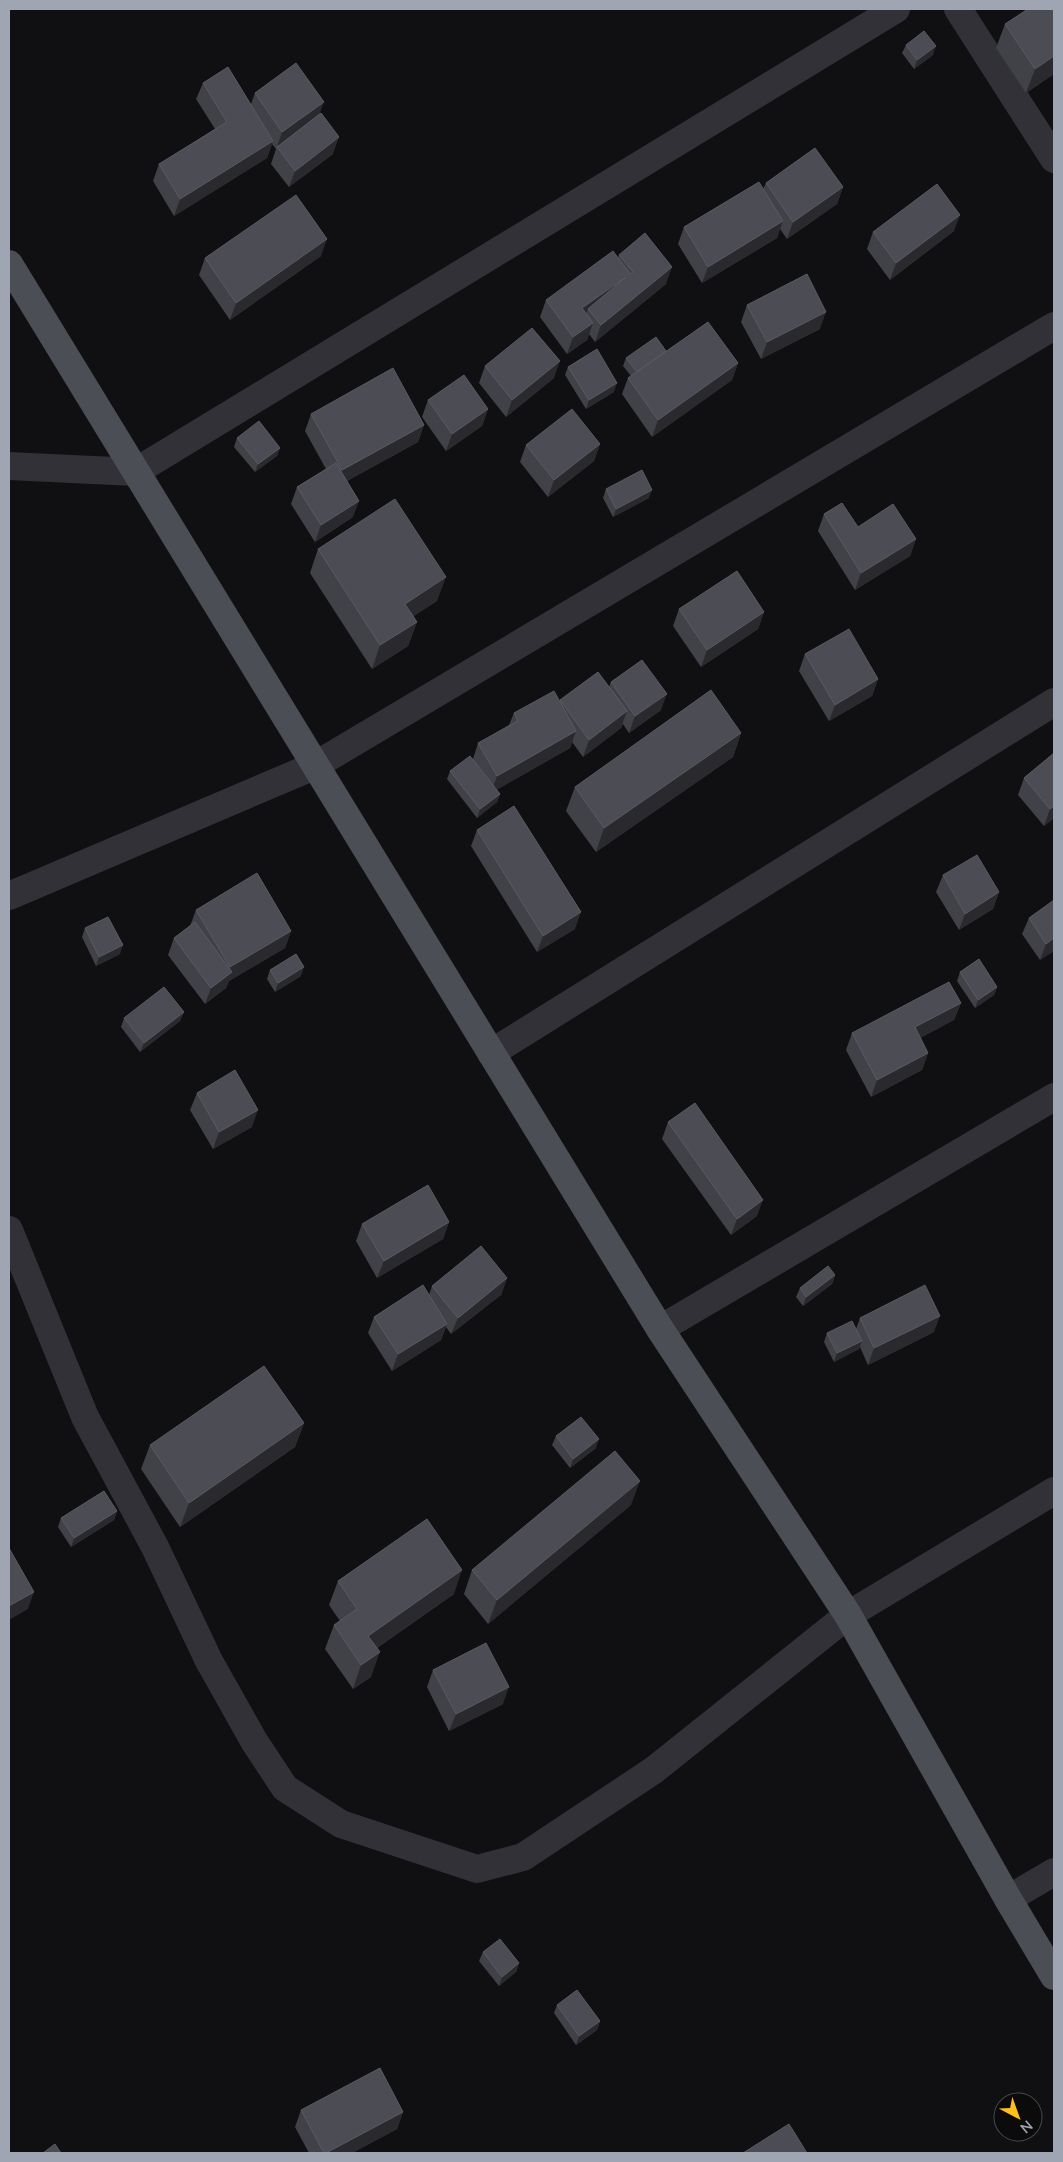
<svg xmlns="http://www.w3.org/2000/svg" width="1063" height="2162" viewBox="0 0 1063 2162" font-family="Lato,sans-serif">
	<rect width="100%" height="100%" fill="#101012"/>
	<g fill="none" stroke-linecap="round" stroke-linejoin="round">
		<path stroke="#313137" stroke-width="28" d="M958 9 1054 159
			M9 466 135 472 896 9
			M9 896 314 766 1054 326
			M491 1053 1054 702
			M9 1230 85 1417 155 1547 209 1661 254 1741 285 1788 341 1824 477 1869 523 1857 654 1770 848 1615 1054 1491
			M660 1329 1054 1097
			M1008 1899 1054 1872"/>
		<path stroke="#4c4e56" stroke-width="28" d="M9 264 660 1329 848 1615 1008 1899 1054 1976"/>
	</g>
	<path fill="#414148" d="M1005 24 1054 74 1026 93 996 48Z
		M906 45 933 55 914 69 902 53Z
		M203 83 251 104 255 93 319 115 333 154 289 187 271 164 276 149 272 144 267 158 174 216 153 181 159 164 215 129 196 99Z
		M766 183 843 187 837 204 787 239 780 229 777 238 702 283 678 244 684 227 763 189Z
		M954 231 890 280 867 249 873 232Z
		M619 255 666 284 595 342 589 334 587 340 567 354 540 317 546 300 618 258Z
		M321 256 230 320 199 275 205 258Z
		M747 305 820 329 761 359 741 322Z
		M666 351 738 363 732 380 652 437 622 394 628 378 631 376 623 366 626 358Z
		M485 366 554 378 506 417 479 383Z
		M568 367 614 392 586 409 565 375Z
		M428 400 488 409 482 426 446 451 422 417Z
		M311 414 424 425 418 442 347 481 353 517 315 542 291 504 297 487 326 469 305 431Z
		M237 438 280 448 277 456 255 472 234 447Z
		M600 444 594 461 548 497 520 462 526 445Z
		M606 489 649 498 613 517 603 498Z
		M824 514 858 527 916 539 910 556 855 590 818 531Z
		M318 549 437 601 413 616 417 622 408 646 372 669 310 573Z
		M679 609 764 612 758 629 701 667 673 626Z
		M805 654 878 679 872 696 829 721 799 671Z
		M611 682 661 710 629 733 623 724 621 728 583 757 572 742 570 748 496 790 500 794 497 802 477 818 447 779 450 771 473 759 478 743 509 725 514 713 559 701 560 700 609 687Z
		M741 733 733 757 596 852 566 811 575 787Z
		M1054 753V818L1044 826 1018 795 1024 778Z
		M477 830 575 929 537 952 471 846Z
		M943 875 999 892 993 909 959 930 936 892Z
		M196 910 291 931 285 948 229 981 226 988 205 1004 168 955 174 938 190 926Z
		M1029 918 1054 951 1040 960 1022 934Z
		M85 928 120 954 96 966 82 937Z
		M270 970 301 976 275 992 267 979Z
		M960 972 997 987 994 995 975 1008 957 981Z
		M961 1003 954 1020 920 1038 928 1053 922 1070 871 1097 846 1050 852 1033Z
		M184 1012 180 1021 140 1052 121 1027 124 1018Z
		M197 1093 252 1127 213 1149 190 1110Z
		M668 1122 757 1216 731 1235 662 1139Z
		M449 1222 443 1239 377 1278 356 1241 362 1224Z
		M835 1275 832 1284 803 1306 796 1297 800 1288Z
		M507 1278 501 1295 451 1334 446 1327 441 1340 392 1371 368 1333 374 1317 429 1295 432 1286Z
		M860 1318 934 1332 868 1365 860 1347 859 1349 834 1362 824 1342 827 1333 856 1329Z
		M304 1423 295 1447 180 1527 141 1469 150 1445Z
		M556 1436 596 1448 570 1468 552 1445Z
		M631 1505 488 1624 464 1594 472 1570Z
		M117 1511 114 1520 71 1547 58 1527 61 1518Z
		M338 1581 454 1594 377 1648 371 1677 353 1689 325 1649 334 1625 340 1621 329 1605Z
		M433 1670 503 1704 449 1731 427 1687Z
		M483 1952 519 1963 516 1972 499 1986 479 1961Z
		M557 2005 600 2021 597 2030 576 2045 554 2013Z
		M301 2110 403 2112 397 2129 352 2153H309L295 2127Z"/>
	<path fill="#29292e" d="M936 46 933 55 914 69 917 60Z
		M1054 56V74L1026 93 1035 69Z
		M324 102 318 118 277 147 282 132Z
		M339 137 333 154 289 187 295 171Z
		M273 141 267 158 174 216 180 199Z
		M843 187 837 204 787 239 793 222Z
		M960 215 954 231 890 280 896 263Z
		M783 221 777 238 702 283 708 267Z
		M327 239 321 256 230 320 236 303Z
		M672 267 666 284 595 342 601 325Z
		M626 277 588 309 584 319 582 308Z
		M826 312 820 329 761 359 767 342Z
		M593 323 587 340 567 354 573 337Z
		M560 361 554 378 506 417 512 400Z
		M738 363 732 380 652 437 658 420Z
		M617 383 614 392 586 409 589 400Z
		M488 409 482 426 446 451 452 434Z
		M424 425 418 442 336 487 342 470Z
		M600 444 594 461 548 497 554 480Z
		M280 448 277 456 255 472 258 464Z
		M652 490 649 498 613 517 616 509Z
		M359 501 353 517 315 542 321 525Z
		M916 539 910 556 855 590 861 573Z
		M446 577 437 601 396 628 405 604Z
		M764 612 758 629 701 667 707 650Z
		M417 622 408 646 372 669 380 645Z
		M878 679 872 696 829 721 835 705Z
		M667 694 661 710 629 733 635 716Z
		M627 711 621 728 583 757 589 740Z
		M576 731 570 748 491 793 497 776Z
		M741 733 733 757 596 852 604 828Z
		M500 794 497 802 477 818 480 809Z
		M1054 806V818L1044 826 1050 809Z
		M999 892 993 909 959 930 965 914Z
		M581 912 575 929 537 952 543 936Z
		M291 931 285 948 229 981 226 988 205 1004 211 988 227 976 230 967Z
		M1054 938V951L1040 960 1046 944Z
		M123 945 120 954 96 966 99 957Z
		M304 967 301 976 275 992 278 983Z
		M997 987 994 995 975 1008 978 1000Z
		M961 1003 954 1020 909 1044 915 1027Z
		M184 1012 180 1021 140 1052 144 1043Z
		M928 1053 922 1070 871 1097 877 1080Z
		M258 1110 252 1127 213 1149 219 1132Z
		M763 1200 757 1216 731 1235 737 1219Z
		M449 1222 443 1239 377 1278 384 1261Z
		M835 1275 832 1284 803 1306 806 1297Z
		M507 1278 501 1295 451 1334 458 1318Z
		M940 1316 934 1332 868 1365 874 1348Z
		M447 1324 441 1340 392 1371 398 1354Z
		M862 1341 859 1349 834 1362 837 1353Z
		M304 1423 295 1447 180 1527 189 1503Z
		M599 1439 596 1448 570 1468 573 1459Z
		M640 1481 631 1505 488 1624 497 1600Z
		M117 1511 114 1520 71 1547 74 1538Z
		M462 1570 454 1594 359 1660 368 1636Z
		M34 1592 28 1609 9 1620V1606Z
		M380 1652 371 1677 353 1689 361 1665Z
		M509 1687 503 1704 449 1731 456 1714Z
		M519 1963 516 1972 499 1986 502 1977Z
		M600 2021 597 2030 576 2045 579 2036Z
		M403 2112 397 2129 352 2153H326Z"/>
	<path fill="#4b4c54" stroke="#595a63" d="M1028 9H1054V56L1035 69 1005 24Z
		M924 31 936 46 917 60 906 45Z
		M296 63 324 102 282 132 255 93Z
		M228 67 273 141 180 199 159 164 227 122 203 83Z
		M321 113 339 137 295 171 277 147Z
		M815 148 843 187 793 222 766 183Z
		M759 182 783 221 708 267 684 227Z
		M937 184 960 215 896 263 873 232Z
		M296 195 327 239 236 303 205 258Z
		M645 233 672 267 601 325 588 309 626 277 582 308 593 323 573 337 546 300 613 251 630 274 633 272 619 255Z
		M807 274 826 312 767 342 747 305Z
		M708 322 738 363 658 420 628 378Z
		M532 328 560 361 512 400 485 366Z
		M656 337 666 351 637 372 626 358Z
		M597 349 617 383 589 400 568 367Z
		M393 368 424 425 342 470 311 414Z
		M464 375 488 409 452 434 428 400Z
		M572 409 600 444 554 480 526 445Z
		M259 421 280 448 258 464 237 438Z
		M336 463 359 501 321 525 297 487Z
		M642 470 652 490 616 509 606 489Z
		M395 499 446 577 405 604 417 622 380 645 318 549Z
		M842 503 858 527 893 504 916 539 861 573 824 514Z
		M737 571 764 612 707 650 679 609Z
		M849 629 878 679 835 705 805 654Z
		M642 660 667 694 635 716 611 682Z
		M598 672 627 711 589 740 560 700Z
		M711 690 741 733 604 828 575 787Z
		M554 691 576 731 497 776 478 743 518 721 514 713Z
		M1054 753V806L1050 809 1024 778Z
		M470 756 500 794 480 809 450 771Z
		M514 806 581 912 543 936 477 830Z
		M977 855 999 892 965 914 943 875Z
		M257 873 291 931 230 967 196 910Z
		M1054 900V938L1046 944 1029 918Z
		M108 917 123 945 99 957 85 928Z
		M195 922 232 972 211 988 174 938Z
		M296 954 304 967 278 983 270 970Z
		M979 959 997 987 978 1000 960 972Z
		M949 982 961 1003 915 1027 928 1053 877 1080 852 1033Z
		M164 987 184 1012 144 1043 124 1018Z
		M235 1070 258 1110 219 1132 197 1093Z
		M695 1103 763 1200 737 1219 668 1122Z
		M428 1185 449 1222 384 1261 362 1224Z
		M481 1246 507 1278 458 1318 432 1286Z
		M828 1266 835 1275 806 1297 800 1288Z
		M423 1285 447 1324 398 1354 374 1317Z
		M925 1285 940 1316 874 1348 860 1318Z
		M852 1321 862 1341 837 1353 827 1333Z
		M264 1366 304 1423 189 1503 150 1445Z
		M581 1417 599 1439 573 1459 556 1436Z
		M615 1451 640 1481 497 1600 472 1570Z
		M104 1491 117 1511 74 1538 61 1518Z
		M427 1519 462 1570 368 1636 380 1652 361 1665 334 1625 357 1609 338 1581Z
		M9 1548 34 1592 9 1606Z
		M486 1643 509 1687 456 1714 433 1670Z
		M500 1939 519 1963 502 1977 483 1952Z
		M577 1990 600 2021 579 2036 557 2005Z
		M380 2068 403 2112 326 2153H324L301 2110Z
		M789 2124 807 2153H743Z
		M55 2144 61 2153H43Z"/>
	<rect width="1063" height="2162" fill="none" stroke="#a0a5b4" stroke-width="20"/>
	<g transform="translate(1018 2117) rotate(139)"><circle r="24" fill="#0b0b0c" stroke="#47494f"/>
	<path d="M0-4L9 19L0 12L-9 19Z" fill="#ffbf1a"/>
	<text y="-8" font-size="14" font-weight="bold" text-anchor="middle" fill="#a0a5b4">N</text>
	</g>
</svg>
